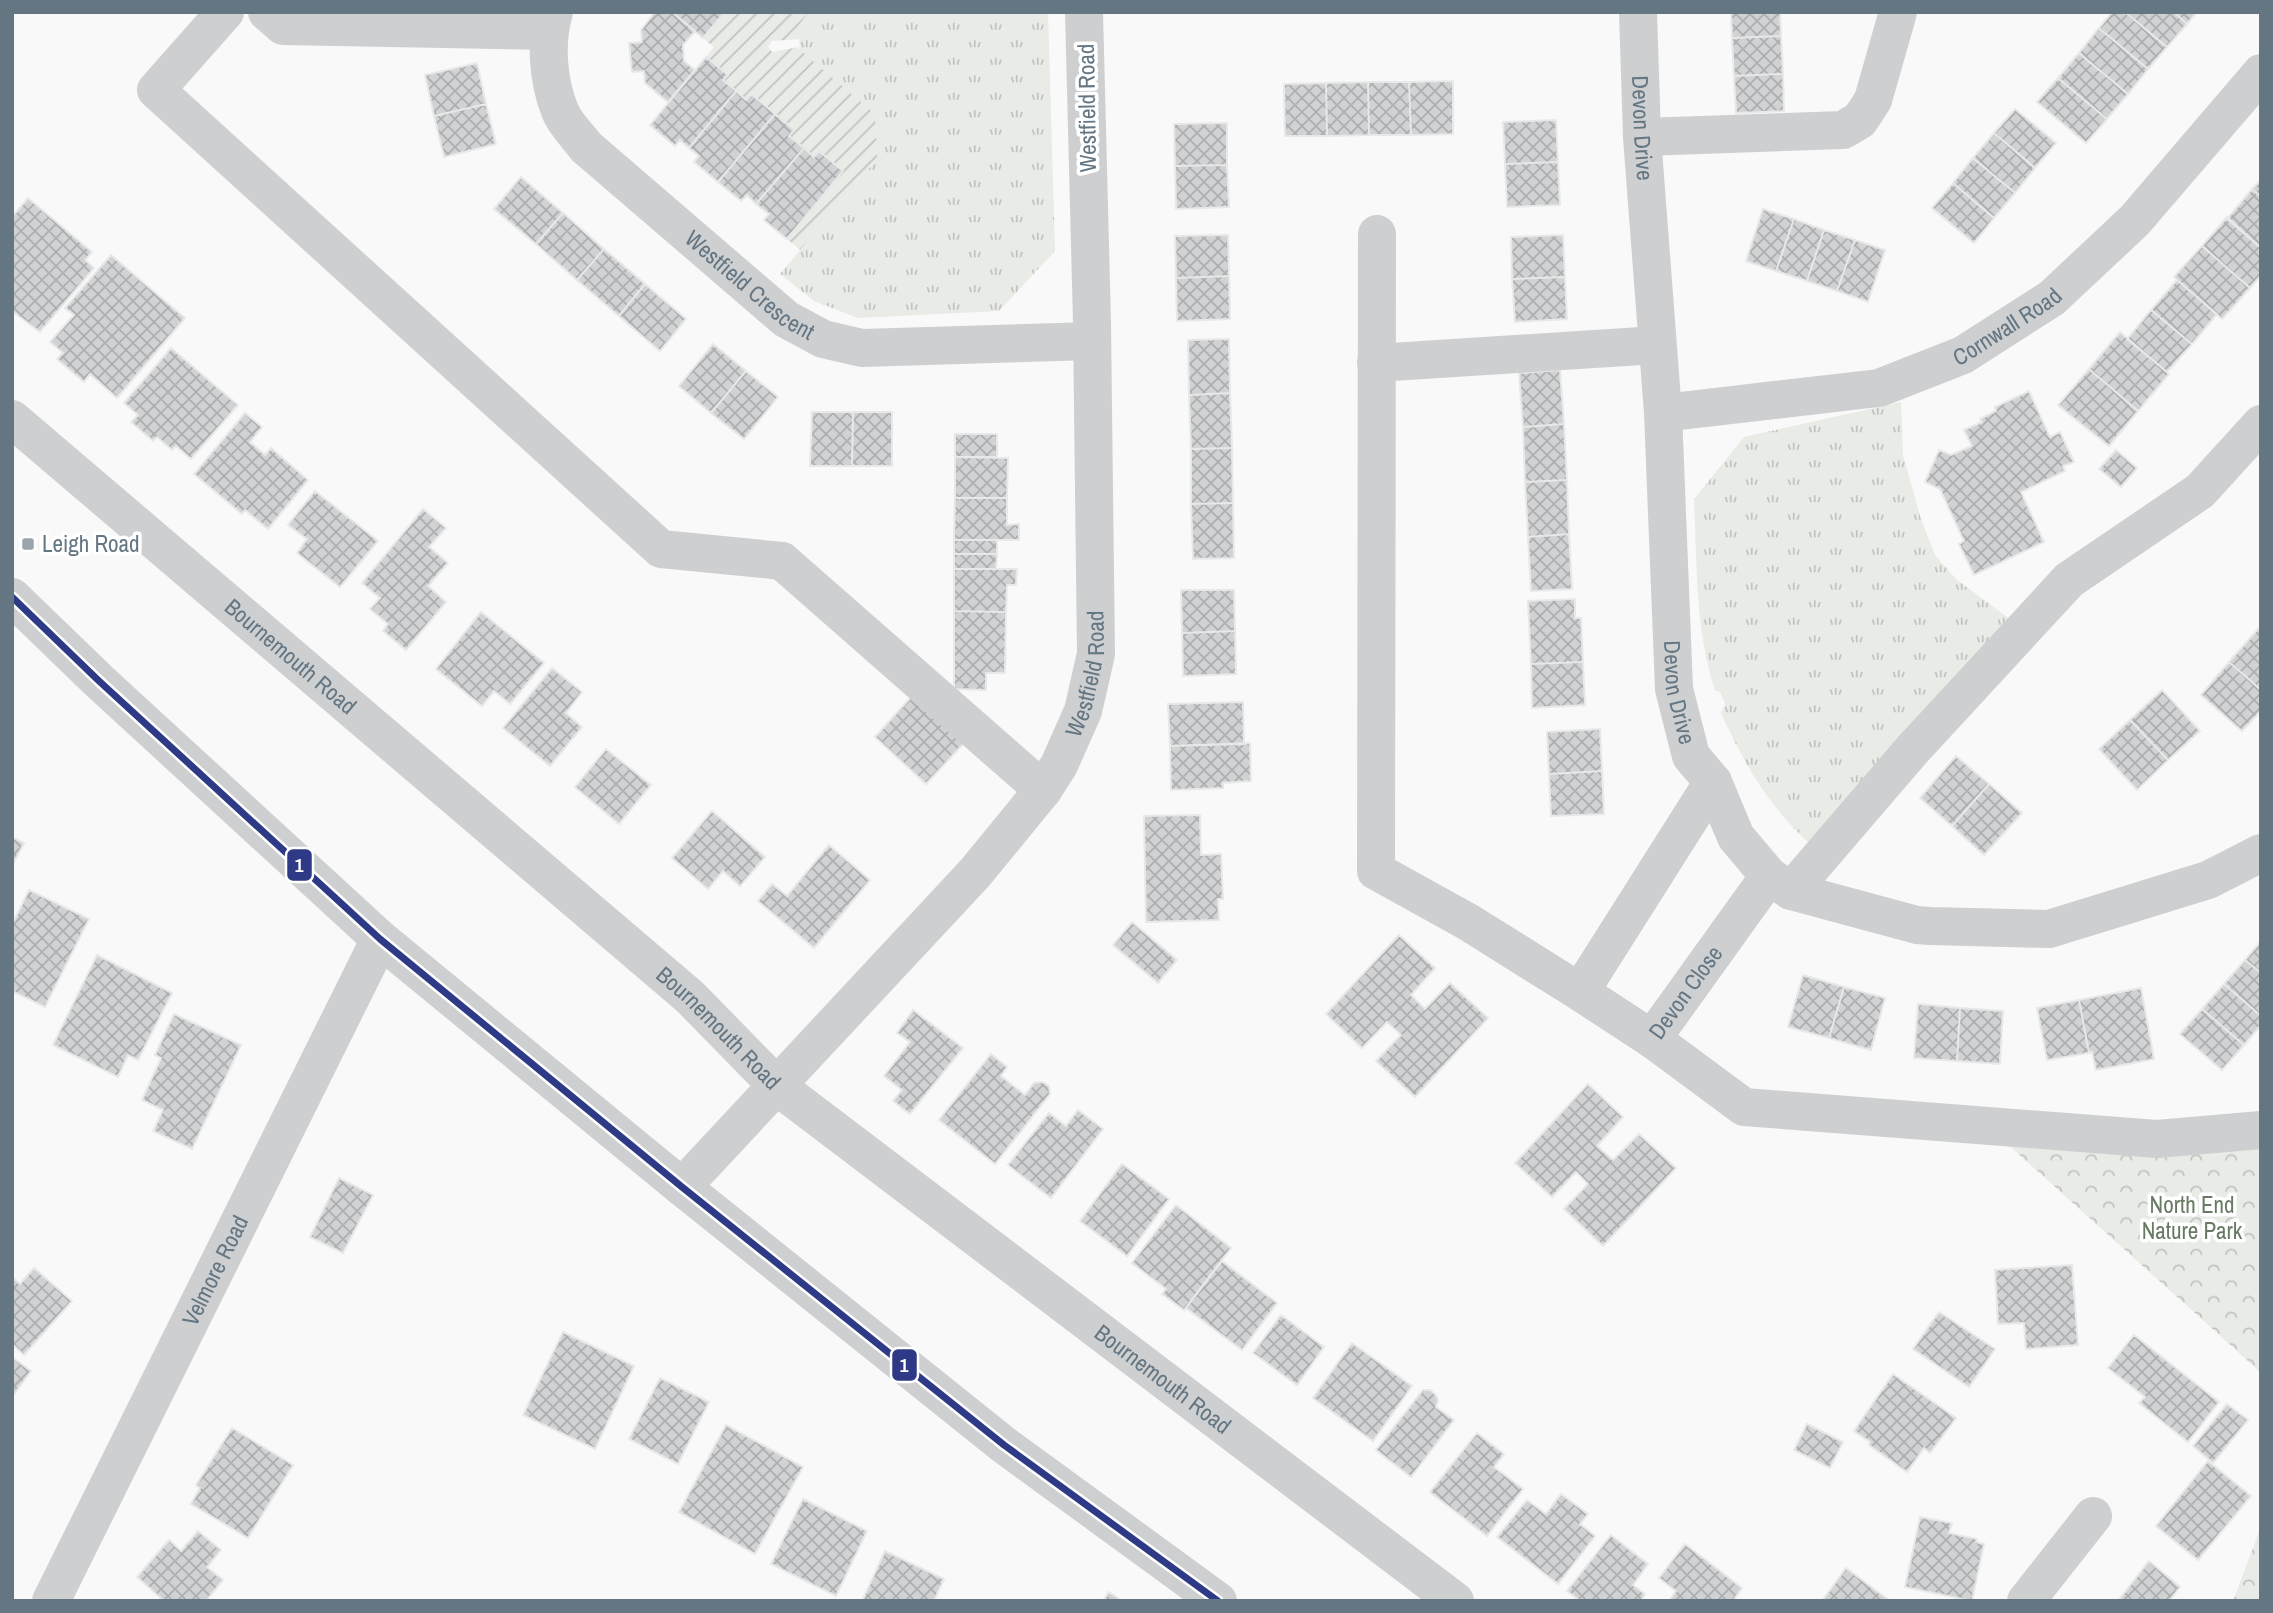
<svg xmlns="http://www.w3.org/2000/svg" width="2273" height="1613" viewBox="0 0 2273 1613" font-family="'Archivo Narrow',sans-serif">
	<defs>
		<pattern id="grass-tufts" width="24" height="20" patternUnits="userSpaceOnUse" patternTransform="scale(1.75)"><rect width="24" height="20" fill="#e8ebe6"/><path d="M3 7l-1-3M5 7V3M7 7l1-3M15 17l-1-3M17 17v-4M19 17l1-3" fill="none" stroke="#c0c3c0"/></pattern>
		<pattern id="forest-crowns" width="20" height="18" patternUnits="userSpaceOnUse" patternTransform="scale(1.75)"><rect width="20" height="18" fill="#e8ebe6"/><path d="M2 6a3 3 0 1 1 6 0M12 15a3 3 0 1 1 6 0" fill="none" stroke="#c0c3c0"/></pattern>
		<pattern id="garden-furrows" width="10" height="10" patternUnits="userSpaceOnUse" patternTransform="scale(1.75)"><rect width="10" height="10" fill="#e8ebe6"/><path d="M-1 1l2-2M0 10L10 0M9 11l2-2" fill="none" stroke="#c0c3c0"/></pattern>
		<pattern id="building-cross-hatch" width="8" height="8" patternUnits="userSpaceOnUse" patternTransform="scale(1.75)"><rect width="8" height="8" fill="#d0d2d3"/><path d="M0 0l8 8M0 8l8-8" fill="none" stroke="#acafb1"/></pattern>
	</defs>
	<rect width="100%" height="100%" fill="#f9f9f9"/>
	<path fill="url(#grass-tufts)" d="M809 12H1048L1055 251 999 311 858 318 814 301 780 274 877 159 800 50 798 26Z
		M1901 402 1903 455 1920 516 1935 555 1957 580 2014 622 1815 848C1771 811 1744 764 1721 713L1725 704 1720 692 1715 690C1695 629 1697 563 1694 499L1744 437Z"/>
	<path fill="url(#forest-crowns)" d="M2005 1142 2261 1148V1373L2227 1342Z
		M2261 1530V1601H2233L2259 1532Z"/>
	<path fill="url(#garden-furrows)" d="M723 12H809L798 26 799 39 772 41 768 46 772 52 799 47 800 50 875 114 877 159 800 250 787 239 843 171 819 151 814 157 789 136 794 130 751 95 746 100 723 80 728 74 706 57 714 47 703 38Z"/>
	<path fill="url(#building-cross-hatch)" stroke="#e8e8e8" stroke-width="2" d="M655 12H672L695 31 683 45 684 61 695 70 668 102 645 83 644 71 632 72 629 43 642 42 641 30Z
		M672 12H723L724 13 703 38Z
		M1731 12H1780L1781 36 1732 38Z
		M2112 12H2125L2167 47 2148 69 2099 28Z
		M2125 12H2174L2187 24 2167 47Z
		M2174 12H2197L2187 24Z
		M2099 28 2148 69 2128 94 2079 53Z
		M1781 36 1783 74 1734 76 1732 38Z
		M2079 53 2128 94 2107 119 2058 78Z
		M706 57 728 75 723 80 736 91 689 148 680 140 675 146 650 125Z
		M477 63 486 104 434 116 425 75Z
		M1783 74 1784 111 1736 113 1734 76Z
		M2058 78 2107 119 2086 143 2037 102Z
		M1453 81V134L1411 135 1409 82Z
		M1368 82H1409L1411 135H1369Z
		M1368 82 1369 135 1327 136 1326 83Z
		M1326 83 1327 136H1285L1284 84Z
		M736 91 746 100 751 94 775 114 718 182 694 162 699 156 689 148Z
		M486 104 496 144 444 157 434 116Z
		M2015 109 2056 143 2035 168 1994 133Z
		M775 114 794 130 789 136 804 148 756 204 747 195 741 201 718 182Z
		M1556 120 1558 162 1505 164 1503 122Z
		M1227 123V165L1175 166 1174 124Z
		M1994 133 2035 168 2015 193 1973 158Z
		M804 148 814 157 819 151 843 171 787 239 764 220 769 214 756 204Z
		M1973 158 2015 193 1994 218 1953 183Z
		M1558 162 1560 205 1507 207 1505 164Z
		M1227 165 1229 207 1176 209 1175 166Z
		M521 177 563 213 536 244 494 209Z
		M2261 180V197L2252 189Z
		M1953 183 1994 218 1974 243 1932 208Z
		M2252 189 2261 197V248L2227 219Z
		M28 198 92 252 85 260 94 268 40 332 12 311V217Z
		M1763 209 1794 219 1776 271 1746 261Z
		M563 213 604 249 577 280 536 244Z
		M2227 217 2261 248V275L2250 288 2202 246Z
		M1794 219 1824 230 1807 281 1776 271Z
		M1824 230 1855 240 1837 291 1807 281Z
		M1228 235 1229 276 1176 278 1175 236Z
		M1563 235 1565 277 1512 279 1511 237Z
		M1855 240 1885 250 1868 302 1837 291Z
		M2202 246 2250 288 2222 319 2174 277Z
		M604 249 645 284 619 316 577 280Z
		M111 255 185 318 117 398 90 374 84 382 57 359 63 353 50 342 74 315 65 308Z
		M1229 276 1230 319 1177 321 1176 278Z
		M1565 277 1567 319 1515 322 1512 279Z
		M2177 280 2217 314 2192 344 2151 310Z
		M645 284 686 319 660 351 619 316Z
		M2151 310 2192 344 2167 372 2127 339Z
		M2120 332 2169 374 2138 411 2089 369Z
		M1229 339 1230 393 1189 395 1188 340Z
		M713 344 746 371 711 413 679 386Z
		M171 348 238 405 191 459 176 446 172 450 157 437 153 441 131 422 138 415 124 403Z
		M2089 369 2138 411 2109 446 2058 405Z
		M1560 370 1564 424 1523 427 1519 373Z
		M746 371 778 397 744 439 711 413Z
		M2029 391 2050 437 2060 432 2074 462 2063 466 2065 471 2021 492 2044 542 1974 575 1959 544 1964 541 1940 489 1925 482 1939 450 1951 455 1972 446 1964 430 1982 422 1980 419 1996 411 1995 407Z
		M1230 393 1232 448 1191 449 1189 395Z
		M812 412H853L852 466H810Z
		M853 412H892V466H852Z
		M245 413 262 427 250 442 265 455 271 448 308 480 268 529 245 510 242 514 194 474Z
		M1564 424 1567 480 1525 482 1523 427Z
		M955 434H997V457H955Z
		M1232 448 1233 503 1191 504V449Z
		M2116 450 2137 468 2121 487 2099 469Z
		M955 457 1008 458 1007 498H955Z
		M1567 480 1569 534 1528 537 1525 482Z
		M315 491 378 541 340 587 297 553 307 539 288 525Z
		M955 498H1007V525L1019 524V540H954Z
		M1233 503 1234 558 1193 559 1191 504Z
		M423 509 446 528 429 547 448 563 428 586 446 602 406 650 383 631 388 624 370 609 380 598 362 583Z
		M1569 534 1572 589 1531 591 1528 537Z
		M954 540H997V554H954Z
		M954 554H997L996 569H954Z
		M954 569H1017L1016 585H1007L1006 612 954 611Z
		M1181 590H1234L1235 631 1182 633Z
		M1575 599V618H1581L1583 662 1531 664 1528 601Z
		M954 611 1006 612 1005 673H986V690L954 689Z
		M481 612 544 663 510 704 494 691 482 706 436 669Z
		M2258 629 2261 631V690L2229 662Z
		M1235 631 1236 674 1183 676 1182 633Z
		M1583 662 1585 705 1532 708 1531 664Z
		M2229 662 2261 690V711L2242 731 2201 695Z
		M552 668 582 692 566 713 582 727 550 766 503 728Z
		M2162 690 2200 731 2168 760 2130 720Z
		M912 696 964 743 926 784 875 737Z
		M1243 702 1244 744 1170 746 1168 704Z
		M2130 720 2168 760 2137 790 2099 749Z
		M1600 729 1602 771 1549 774 1547 732Z
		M1250 743 1251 781 1223 783V788L1171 790 1170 746Z
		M606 749 651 785 619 824 575 787Z
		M1956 756 1989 784 1952 826 1920 798Z
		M1602 771 1604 814 1551 816 1549 774Z
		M1989 784 2022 813 1984 855 1952 826Z
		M712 811 765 857 740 886 723 871 708 889 672 858Z
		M1200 815 1201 855 1221 854 1223 899H1218L1219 920 1146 922 1144 816Z
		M12 837 24 843 12 866Z
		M829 845 870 880 814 948 758 901 772 884 787 896Z
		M29 890 89 919 45 1007 12 991V925Z
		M1132 922 1177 960 1158 983 1113 945Z
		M1399 935 1435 968 1411 995 1425 1009 1450 983 1488 1018 1415 1097 1376 1061 1401 1035 1387 1022 1362 1048 1326 1014Z
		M2261 941V973L2245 960Z
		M97 955 172 993 138 1060 128 1055 118 1077 53 1045Z
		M2245 960 2261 973V1016L2224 984Z
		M1803 975 1844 987 1829 1038 1788 1027Z
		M2224 984 2261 1016V1025L2244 1045 2202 1009Z
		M1844 987 1885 998 1871 1050 1829 1038Z
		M2141 988 2154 1059 2096 1070 2092 1052 2089 1053 2079 1000Z
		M2079 1000 2089 1053 2047 1060 2037 1008Z
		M1918 1004 1960 1008 1957 1061 1914 1058Z
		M1960 1008 2003 1011 2000 1064 1957 1061Z
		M2202 1009 2244 1045 2222 1070 2180 1034Z
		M913 1010 963 1048 910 1114 893 1101 902 1090 884 1076 910 1042 897 1033Z
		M174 1014 241 1045 192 1149 153 1131 163 1110 142 1100 161 1058 155 1055Z
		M991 1054 1007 1067 1001 1076 1025 1095 1034 1083 1042 1082 1049 1086 1050 1094 995 1164 939 1120Z
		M1588 1084 1623 1117 1597 1146 1613 1160 1639 1134 1676 1168 1603 1246 1564 1209 1588 1184 1576 1172 1552 1197 1515 1163Z
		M1078 1110 1103 1129 1051 1198 1008 1165 1049 1113 1066 1126Z
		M1122 1164 1169 1199 1127 1256 1080 1221Z
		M339 1178 373 1195 343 1253 310 1237Z
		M1176 1205 1231 1248 1184 1310 1162 1294 1166 1289 1132 1263Z
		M1222 1261 1277 1303 1242 1350 1186 1308Z
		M2072 1265 2078 1345 2026 1349 2024 1323 1998 1324 1995 1270Z
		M34 1268 72 1301 24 1355 12 1344V1277L20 1284Z
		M1939 1312 1995 1349 1969 1387 1913 1349Z
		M1281 1315 1324 1347 1297 1385 1253 1353Z
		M563 1332 634 1366 595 1449 523 1415Z
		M2134 1335 2219 1402 2188 1442 2139 1403 2145 1397 2108 1368Z
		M1352 1343 1412 1386 1373 1441 1313 1398Z
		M12 1357 31 1371 12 1397Z
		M1893 1374 1956 1418 1930 1453 1924 1448 1907 1472 1869 1445 1870 1442 1854 1431Z
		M660 1378 709 1402 678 1464 629 1439Z
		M1423 1390H1430L1436 1395 1438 1400 1436 1407 1454 1420 1411 1477 1376 1450Z
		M2227 1404 2248 1420 2213 1463 2193 1446Z
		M1807 1424 1843 1442 1830 1468 1794 1450Z
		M726 1425 803 1467 755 1554 679 1512Z
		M232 1428 293 1465 248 1538 191 1504 200 1488 196 1485Z
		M1477 1433 1504 1454 1494 1467 1523 1489 1487 1536 1430 1492Z
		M2208 1461 2251 1496 2198 1560 2156 1526Z
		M1561 1494 1588 1514 1580 1524 1595 1536 1558 1584 1497 1537 1527 1500 1546 1514Z
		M803 1499 867 1531 836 1596 771 1564Z
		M1920 1517 1952 1523 1949 1533 1977 1539 1976 1542 1984 1544 1972 1601 1905 1587Z
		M198 1531 221 1550 207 1567 223 1580 206 1601H164L137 1577 169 1540 181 1551Z
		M1611 1535 1648 1564 1633 1585 1645 1594 1641 1601H1580L1567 1591Z
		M1685 1544 1742 1588 1733 1601H1669L1676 1591 1659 1578Z
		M885 1551 944 1579 934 1601H862Z
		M2149 1561 2180 1587 2169 1601H2118Z
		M1846 1568 1890 1601H1822Z
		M1109 1592 1122 1601H1103Z"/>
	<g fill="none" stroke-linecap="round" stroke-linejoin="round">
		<g stroke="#cecfd0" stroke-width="38">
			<path d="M225 12 156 90 661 549 782 561 1043 790"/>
			<path d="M267 12 283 26 549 31"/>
			<path id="s1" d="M554 12C545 43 548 81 560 111 565 124 578 136 586 147L786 319 823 339 862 348 1092 341"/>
			<path id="s2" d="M1638 12 1642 137 1663 413 1674 689 1691 756 1713 782 1736 837 1769 876 1791 891 1917 925 1930 926 2049 929 2208 880 2261 853"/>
			<path d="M1642 137 1843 130 1860 120 1873 100 1898 12"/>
			<path d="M1377 234 1376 871 1468 922 1580 992"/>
			<path d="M1376 363 1657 345"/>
			<path id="s3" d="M1663 413 1879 388 1963 355 2052 298 2101 252 2135 220 2261 73"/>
			<path id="s4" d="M12 419 690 997 778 1087 1455 1601"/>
			<path d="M12 597 99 681 380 939 682 1187 1004 1445 1218 1601"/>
			<path id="s5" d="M1713 782 1580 992 1652 1039 1769 876"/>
			<path d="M1791 891 1913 749 2069 580 2200 491 2261 424"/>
			<path d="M1652 1039 1744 1107 2157 1139 2261 1130"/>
			<path id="s6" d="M682 1187 975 873 1043 790 1059 765 1083 711 1096 654 1092 323 1084 12"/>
			<path id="s7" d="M51 1601 380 939"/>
			<path d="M2026 1601 2093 1516"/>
		</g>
		<defs>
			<path id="bus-1" d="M12 597 99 681 380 939 682 1187 1004 1445 1218 1601"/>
		</defs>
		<use href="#bus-1" stroke="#fff" stroke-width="12"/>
		<use href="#bus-1" stroke="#2e3a86" stroke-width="7"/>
	</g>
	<rect fill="#99a4ac" stroke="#fff" stroke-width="2.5" x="21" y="537" width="14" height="14" rx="3.5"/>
	<g text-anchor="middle" stroke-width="7" stroke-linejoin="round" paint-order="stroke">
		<g font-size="23" fill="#657683" stroke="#fff">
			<text transform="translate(1087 108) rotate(-91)" y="8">Westfield Road</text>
			<text dy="8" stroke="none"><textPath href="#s2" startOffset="116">Devon Drive</textPath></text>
			<text dy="8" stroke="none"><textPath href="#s1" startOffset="360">Westfield Crescent</textPath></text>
			<text dy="8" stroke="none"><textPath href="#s3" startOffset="360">Cornwall Road</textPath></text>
			<text dy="8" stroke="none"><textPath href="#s4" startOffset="366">Bournemouth Road</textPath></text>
			<text dy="8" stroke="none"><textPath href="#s6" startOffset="663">Westfield Road</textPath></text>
			<text dy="8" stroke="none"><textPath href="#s2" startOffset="682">Devon Drive</textPath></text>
			<text dy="8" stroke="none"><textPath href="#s5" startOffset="392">Devon Close</textPath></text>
			<text dy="8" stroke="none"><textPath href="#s4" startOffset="933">Bournemouth Road</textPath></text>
			<text dy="8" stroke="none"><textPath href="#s7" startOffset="369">Velmore Road</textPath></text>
			<text dy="8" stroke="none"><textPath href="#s4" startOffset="1500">Bournemouth Road</textPath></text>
		</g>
		<g font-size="23" fill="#657683" stroke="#fff" text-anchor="start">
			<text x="42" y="552">Leigh Road</text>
		</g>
		<g font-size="23" fill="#687a64" stroke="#fff">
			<text x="2192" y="1213">North End<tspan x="2192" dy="26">Nature Park</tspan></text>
		</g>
	</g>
	<g stroke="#fff" stroke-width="2.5">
		<rect x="286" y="848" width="27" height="34" rx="7" fill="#2e3a86"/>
		<rect x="891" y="1348" width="27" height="34" rx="7" fill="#2e3a86"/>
	</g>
	<g font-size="19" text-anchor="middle" font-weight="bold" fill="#fff">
		<text x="299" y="872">1</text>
		<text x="904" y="1372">1</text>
	</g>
	<rect width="2273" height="1613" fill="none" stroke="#657683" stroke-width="28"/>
</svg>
